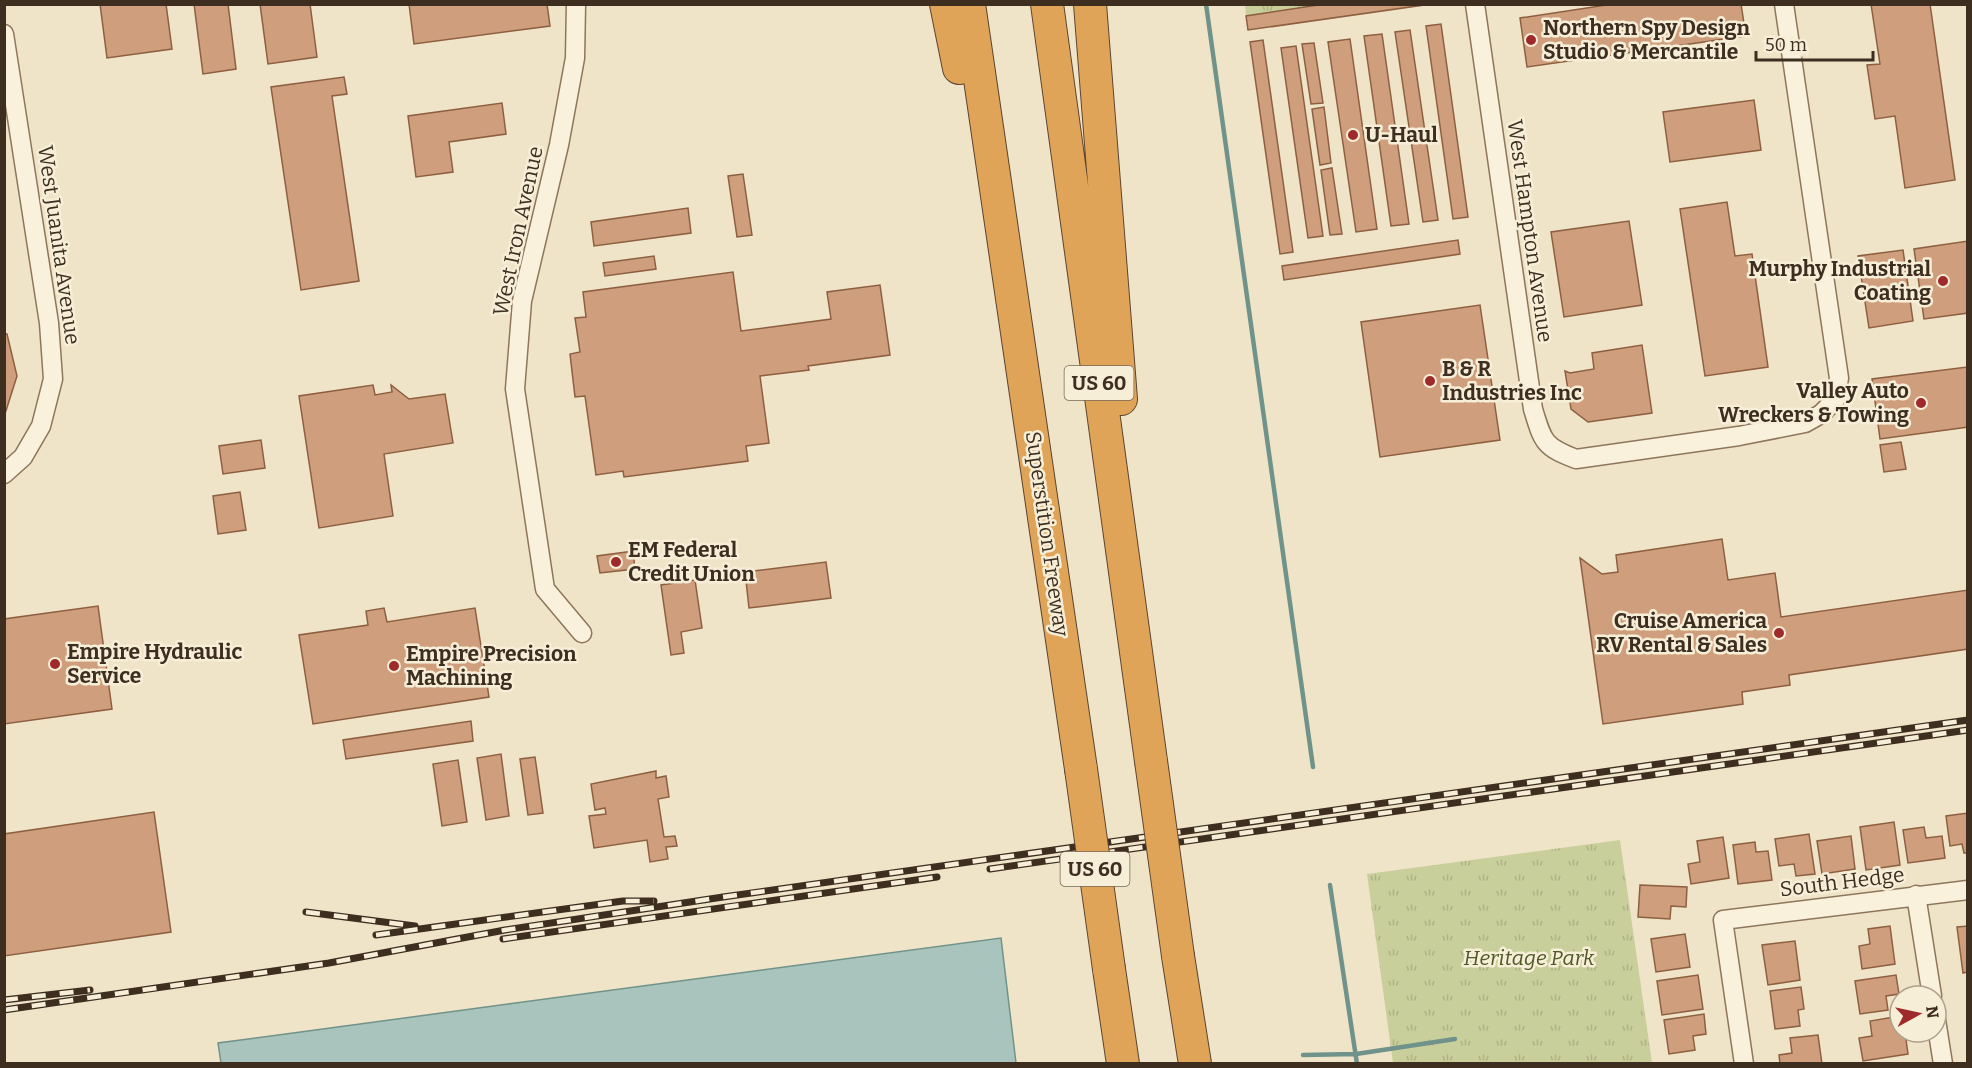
<svg xmlns="http://www.w3.org/2000/svg" width="1972" height="1068" viewBox="0 0 1972 1068" font-family="Bitter,serif">
	<defs>
		<pattern id="park-tufts" width="24" height="20" patternUnits="userSpaceOnUse" patternTransform="scale(1.5)"><rect width="24" height="20" fill="#c9cf9b"/><path d="M3 7l-1-3M5 7V3M7 7l1-3M15 17l-1-3M17 17v-4M19 17l1-3" fill="none" stroke="#aeb285"/></pattern>
	</defs>
	<rect width="100%" height="100%" fill="#f0e4c8"/>
	<path fill="url(#park-tufts)" d="M1245 4 1326 5 1246 16Z
		M1620 840 1652 1063H1393L1367 874Z"/>
	<path fill="#a9c4bc" stroke="#6f938a" stroke-width="1.5" d="M1001 938 1016 1063H221L218 1043Z"/>
	<g fill="none" stroke-linecap="round" stroke-linejoin="round">
		<path stroke="#6f938a" stroke-width="4.5" d="M1206 4 1313 767
			M1330 885 1357 1064
			M1303 1055 1356 1054 1455 1039"/>
	</g>
	<path fill="#cf9f7d" stroke="#8d5f41" stroke-width="1.5" d="M100 4H166L172 49 107 58Z
		M194 4H228L236 69 203 74Z
		M260 4H310L317 57 268 64Z
		M409 4H547L550 26 414 44Z
		M1325 4H1424V5L1248 30 1246 16Z
		M1613 4H1741L1746 36 1527 67 1520 18Z
		M1871 4H1930L1955 180 1905 188 1895 116 1875 119 1867 65 1880 64Z
		M1441 24 1468 217 1453 219 1426 26Z
		M1410 30 1438 220 1423 222 1395 32Z
		M1382 34 1409 224 1391 226 1364 36Z
		M1350 39 1377 229 1356 232 1328 42Z
		M1263 40 1293 252 1280 254 1250 42Z
		M1314 43 1323 103 1311 104 1302 44Z
		M1296 46 1323 236 1308 238 1281 48Z
		M344 77 347 94 332 96 359 281 301 290 271 87Z
		M1754 100 1761 150 1670 162 1663 112Z
		M502 103 506 134 449 142 453 172 416 177 408 116Z
		M1324 107 1331 163 1320 165 1312 109Z
		M1332 168 1342 234 1330 235 1321 170Z
		M743 174 752 235 737 237 728 176Z
		M1727 202 1735 256 1752 254 1768 367 1705 376 1680 209Z
		M688 208 691 233 594 246 591 222Z
		M1629 221 1642 305 1564 317 1551 232Z
		M1458 240 1460 254 1284 280 1282 266Z
		M1968 241V313L1924 319 1914 249Z
		M1903 250 1913 321 1869 328 1858 256Z
		M654 256 656 269 605 276 603 263Z
		M733 272 741 331 831 319 827 292 880 285 890 355 808 366 809 370 760 376 769 443 746 446 748 461 624 477 623 471 596 475 585 396 575 397 570 354 580 352 575 318 586 317 583 292Z
		M1480 305 1500 440 1380 457 1361 322Z
		M4 333 7 334 17 376 4 417Z
		M1642 345 1652 413 1588 422 1571 409 1565 371 1570 373 1594 369 1592 353Z
		M1967 367 1968 427 1880 439 1872 379Z
		M373 385 375 395 392 392 391 385 409 399 445 394 453 443 384 454 393 516 319 528 299 396Z
		M261 440 265 468 223 474 219 446Z
		M1901 442 1906 469 1884 472 1880 445Z
		M240 492 246 530 218 534 213 496Z
		M1722 539 1728 580 1775 573 1781 617 1968 590V649L1789 675 1790 685 1742 692 1743 704 1603 724 1580 558 1602 574 1618 572 1616 555Z
		M633 551 635 569 600 573 597 556Z
		M826 562 831 598 749 608 745 572Z
		M695 580 702 628 681 632 684 653 671 655 661 585Z
		M98 606 112 709 4 724V619Z
		M384 608 387 622 475 608 489 697 313 724 299 635 368 625 366 611Z
		M471 721 473 741 346 759 343 740Z
		M501 754 509 816 486 820 477 758Z
		M535 757 543 813 528 815 520 759Z
		M458 760 467 822 442 826 433 764Z
		M656 771V778L666 776 669 797 658 799 664 837 675 836 677 846 666 847 668 859 650 862 647 840 594 848 589 816 606 814 605 808 595 810 591 784Z
		M154 812 171 932 4 956V834Z
		M1968 813V853H1964L1962 844 1950 846 1946 816Z
		M1894 822 1900 865 1866 870 1860 827Z
		M1924 827 1926 838 1942 836 1945 858 1908 863 1903 830Z
		M1809 834 1815 874 1796 876 1794 864 1779 866 1775 839Z
		M1851 836 1855 869 1822 874 1817 841Z
		M1723 837 1729 878 1691 884 1688 864 1700 862 1697 841Z
		M1755 842 1756 852 1768 851 1772 880 1738 884 1733 845Z
		M1640 885 1687 887 1686 907 1671 906 1670 919 1638 917Z
		M1890 926 1895 964 1862 969 1859 946 1870 944 1868 929Z
		M1968 926V972L1963 973 1957 927Z
		M1685 934 1690 967 1656 972 1651 939Z
		M1795 941 1800 980 1768 985 1762 945Z
		M1698 975 1703 1009 1662 1015 1657 981Z
		M1896 975 1899 994 1886 996 1888 1010 1860 1014 1855 981Z
		M1801 987 1804 1009 1798 1010 1800 1026 1775 1029 1770 991Z
		M1704 1014 1706 1034 1693 1036 1695 1050 1669 1054 1664 1020Z
		M1900 1016V1032H1905L1908 1054 1863 1061 1859 1038 1872 1036 1870 1021Z
		M1818 1035 1822 1064H1780L1779 1055 1792 1053 1790 1038Z"/>
	<g fill="none" stroke-linecap="round" stroke-linejoin="round">
		<defs>
			<path id="minor" d="M576 4 575 58 559 145 522 301 515 389 545 589 582 633
				M1475 4 1533 409C1543 442 1544 447 1576 459L1739 436 1805 423 1821 414 1835 400 1839 378 1784 4
				M4 34 49 323 53 379 41 426 23 457 4 474
				M1916 895 1932 996
				M1936 1020 1943 1064
				M1744 1064 1723 920 1968 890"/>
			<path id="motorway" d="M946 4 959 68
				M969 4C1005 260 1044 514 1081 769
				M1047 4 1151 761
				M1090 4 1121 399
				M1178 956 1195 1064
				M1109 969 1123 1064"/>
		</defs>
		<use href="#minor" stroke="#8d765c" stroke-width="21"/>
		<use href="#motorway" stroke="#5b4430" stroke-width="34"/>
		<use href="#minor" stroke="#faf1dc" stroke-width="18"/>
		<use href="#motorway" stroke="#e0a458" stroke-width="32"/>
		<defs>
			<path id="rail" d="M990 869 1968 730
				M306 912 415 926
				M376 935 623 901H654
				M503 939 937 877
				M4 1000 90 990
				M4 1010 329 963 505 930 723 897 1968 720"/>
		</defs>
		<use href="#rail" stroke="#3d2e20" stroke-width="7"/>
		<use href="#rail" stroke="#f7eed8" stroke-width="4.5" stroke-dasharray="14" stroke-linecap="butt"/>
		<defs>
			<path id="motorway-bridge" d="M1151 761 1178 956
				M1081 769 1109 969"/>
		</defs>
		<use href="#motorway-bridge" stroke="#5b4430" stroke-width="34" stroke-linecap="butt"/>
		<use href="#motorway-bridge" stroke="#e0a458" stroke-width="32"/>
	</g>
	<g fill="#9e2a2b" stroke="#f7eed8" stroke-width="2">
		<circle cx="1531" cy="40" r="6"/>
		<circle cx="1353" cy="135" r="6"/>
		<circle cx="1943" cy="281" r="6"/>
		<circle cx="1430" cy="381" r="6"/>
		<circle cx="1921" cy="403" r="6"/>
		<circle cx="616" cy="562" r="6"/>
		<circle cx="1779" cy="633" r="6"/>
		<circle cx="55" cy="664" r="6"/>
		<circle cx="394" cy="666" r="6"/>
	</g>
	<g text-anchor="middle" stroke-width="5" stroke-linejoin="round" paint-order="stroke">
		<g fill="#f7eed8" stroke="#756857" stroke-width="1.5">
			<rect x="1064.5" y="366" width="69" height="34" rx="4.5"/>
			<rect x="1060.5" y="852" width="69" height="34" rx="4.5"/>
		</g>
		<g font-size="20" font-weight="bold" fill="#3d2e20">
			<text x="1099" y="390">US 60</text>
			<text x="1095" y="876">US 60</text>
		</g>
		<g font-size="21" font-weight="bold" fill="#3d2e20" stroke="#f7eed8" text-anchor="start">
			<text x="1543" y="35">Northern Spy Design<tspan x="1543" dy="24">Studio &amp; Mercantile</tspan></text>
			<text x="1365" y="142">U-Haul</text>
			<text x="1931" y="276" text-anchor="end">Murphy Industrial<tspan x="1931" dy="24">Coating</tspan></text>
			<text x="1442" y="376">B &amp; R<tspan x="1442" dy="24">Industries Inc</tspan></text>
			<text x="1909" y="398" text-anchor="end">Valley Auto<tspan x="1909" dy="24">Wreckers &amp; Towing</tspan></text>
			<text x="628" y="557">EM Federal<tspan x="628" dy="24">Credit Union</tspan></text>
			<text x="1767" y="628" text-anchor="end">Cruise America<tspan x="1767" dy="24">RV Rental &amp; Sales</tspan></text>
			<text x="67" y="659">Empire Hydraulic<tspan x="67" dy="24">Service</tspan></text>
			<text x="406" y="661">Empire Precision<tspan x="406" dy="24">Machining</tspan></text>
		</g>
		<g font-size="21" fill="#3d2e20" stroke="#f7eed8">
			<text transform="translate(518 231) rotate(-78)" y="7">West Iron Avenue</text>
			<text transform="translate(1530 231) rotate(82)" y="7">West Hampton Avenue</text>
			<text transform="translate(59 245) rotate(82)" y="7">West Juanita Avenue</text>
			<text transform="translate(1047 534) rotate(82)" y="7">Superstition Freeway</text>
			<text transform="translate(1842 882) rotate(-7)" y="7">South Hedge</text>
		</g>
		<g font-size="21" font-style="italic" fill="#4d5a26" stroke="#f7eed8">
			<text x="1529" y="965">Heritage Park</text>
		</g>
	</g>
	<rect width="1972" height="1068" fill="none" stroke="#3d2e20" stroke-width="12"/>
	<g transform="translate(1918 1014) rotate(82)"><circle r="28" fill="#f7eed8" stroke="#ada18e" stroke-width="1.5"/>
	<path d="M0-4.5L10 22L0 15L-10 22Z" fill="#9e2a2b"/>
	<text y="-9" font-size="16" font-weight="bold" text-anchor="middle" fill="#3d2e20">N</text>
	</g>
	<path d="M1756 51v9h117v-9" fill="none" stroke="#3d2e20" stroke-width="3"/>
	<text x="1765" y="51" font-size="18" fill="#3d2e20" stroke="#f7eed8" stroke-width="4.5" paint-order="stroke">50 m</text>
</svg>
